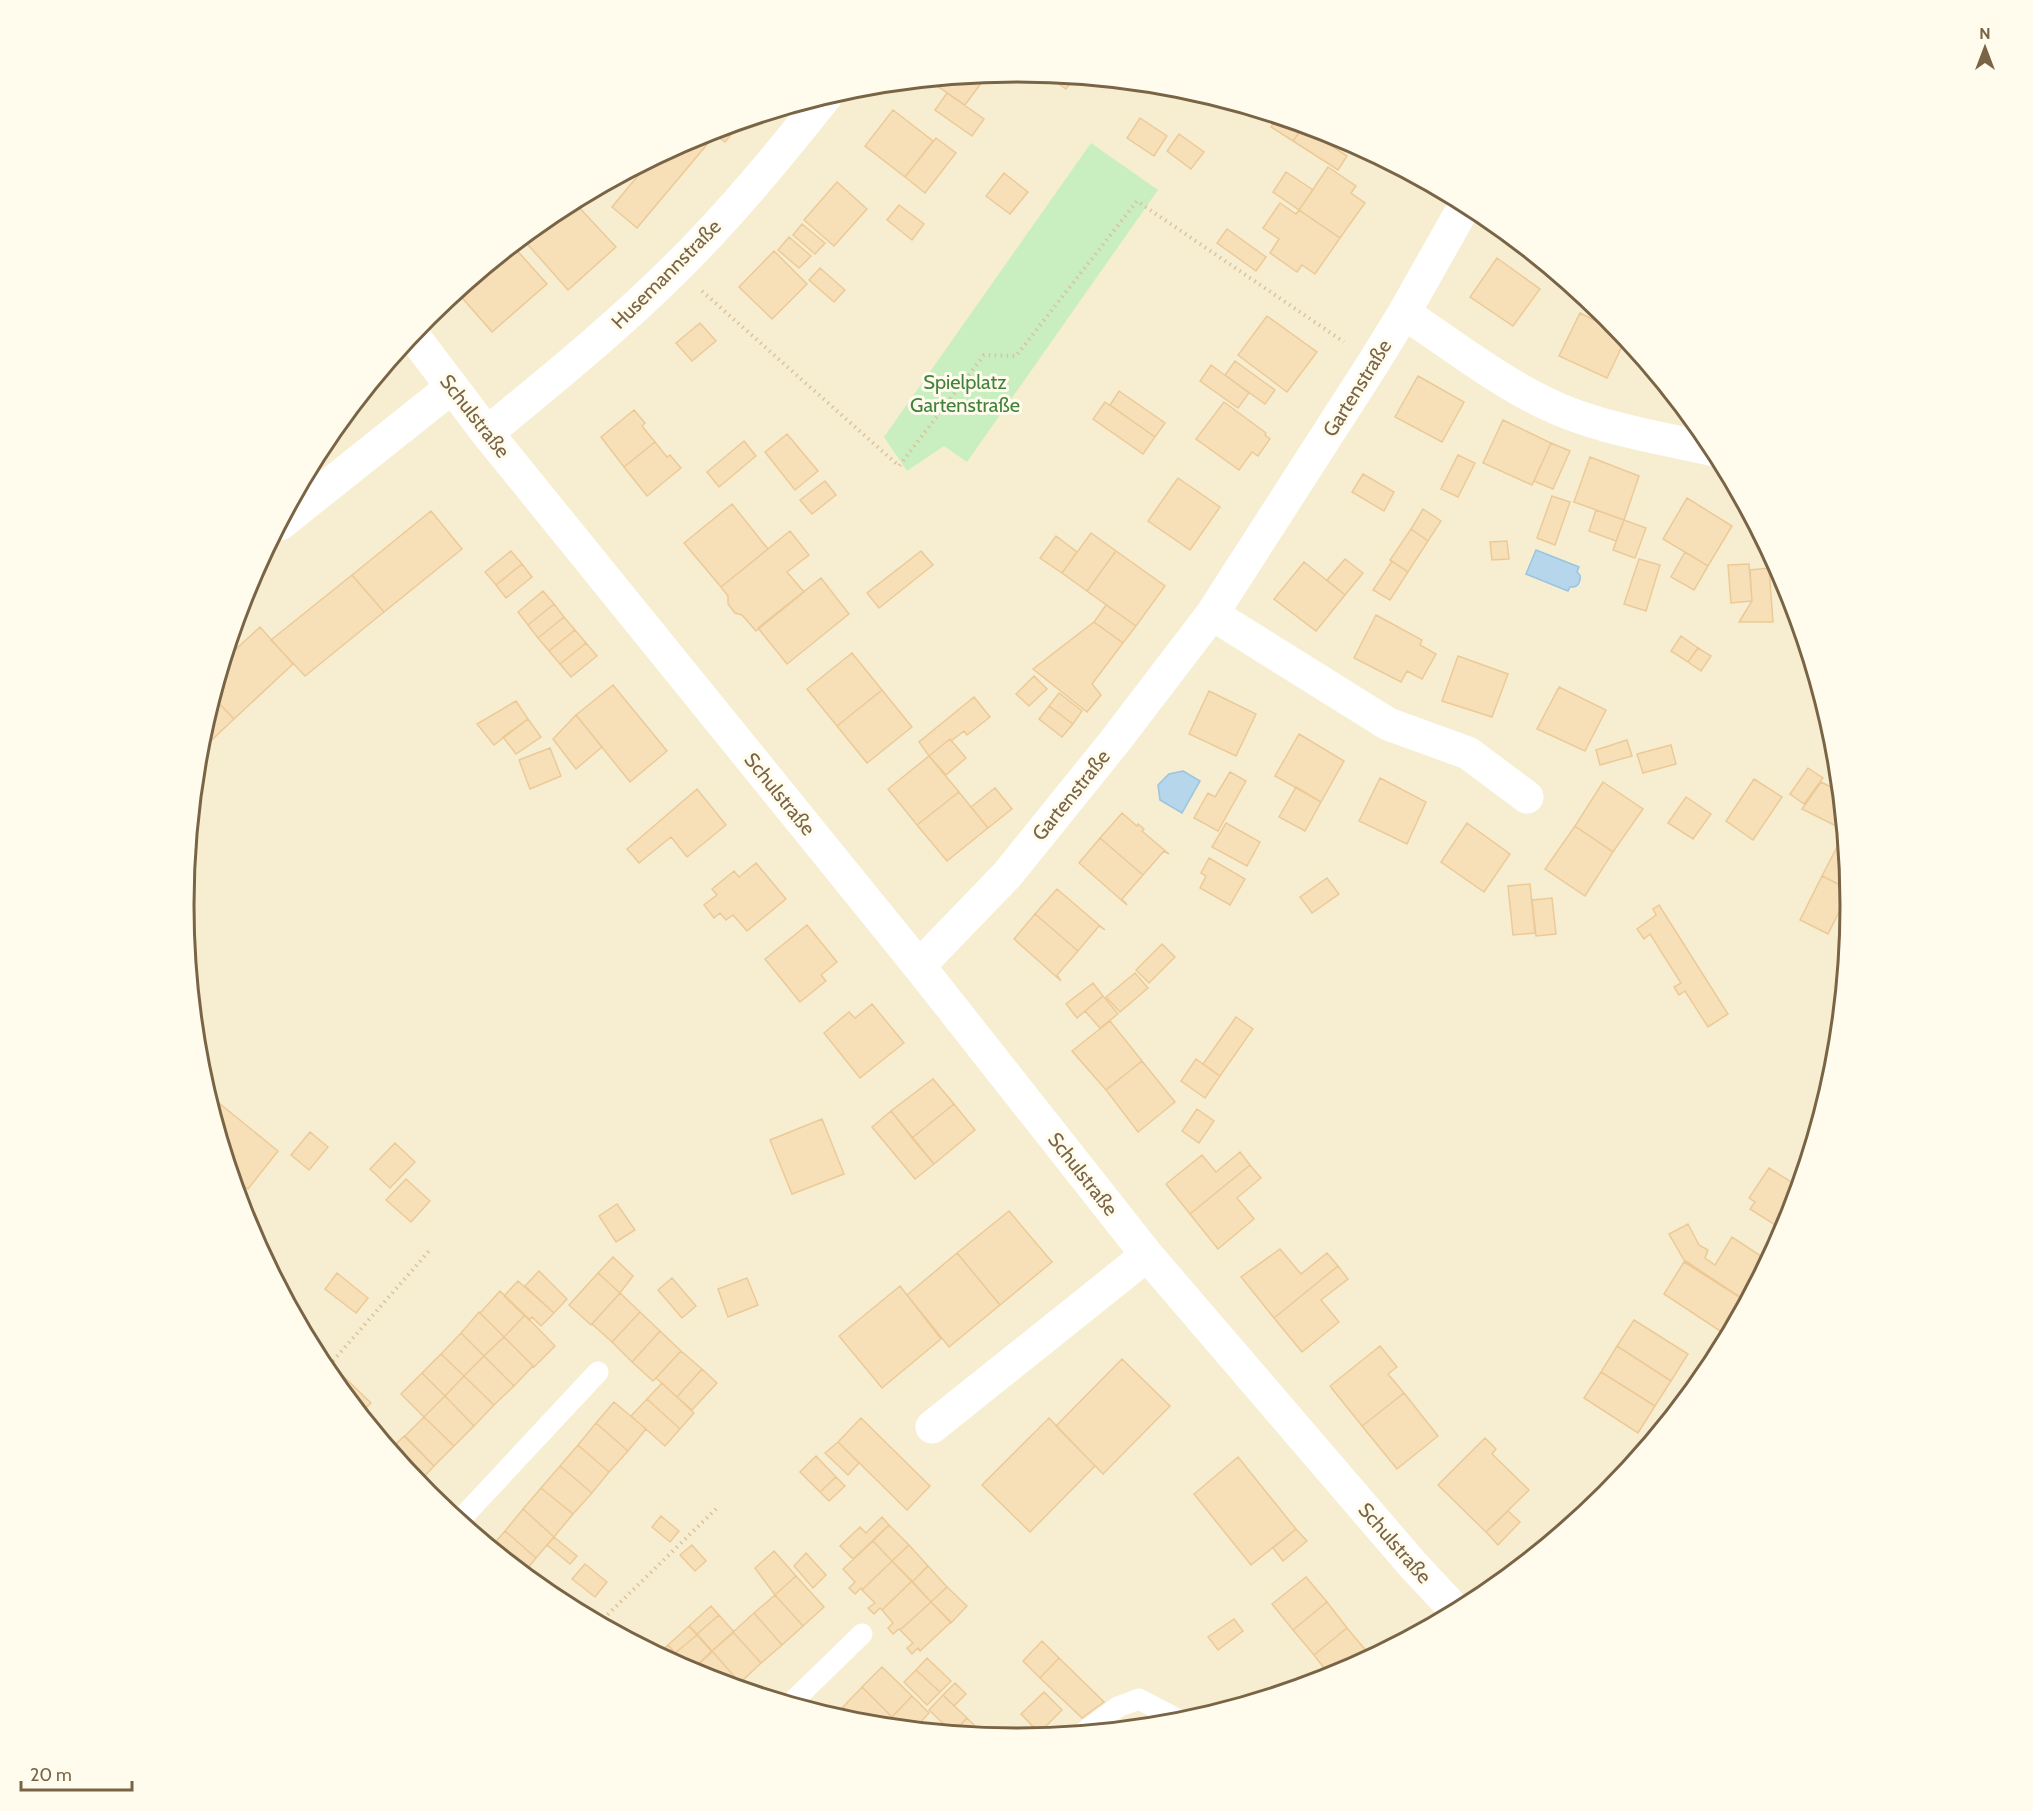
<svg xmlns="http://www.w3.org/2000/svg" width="2033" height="1811" viewBox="0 0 2033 1811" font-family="Cabin,sans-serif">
	<rect width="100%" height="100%" fill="#fffae4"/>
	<path fill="#f7eed1" d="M186 905a830 830 0 1 1 1660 0a830 830 0 1 1-1660 0Z"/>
	<path fill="#c9eec0" d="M1091 143 1158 190 967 462 944 446 907 471 884 437Z"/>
	<path fill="#b6d7eb" stroke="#9bc4de" stroke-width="1.5" d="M1536 550 1579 567 1577 572 1580 575C1581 582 1578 588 1570 587L1568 591 1526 574Z
		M1183 771 1200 781 1182 813 1160 800 1158 785 1169 774Z"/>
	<path fill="#f7dfb8" stroke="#ecca97" stroke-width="1.5" d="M987 75 965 105 930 81Z
		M1046 75 1074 78 1066 89Z
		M947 93 984 119 972 136 935 110Z
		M893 110 933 141 905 177 865 146Z
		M1140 118 1167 136 1154 156 1127 138Z
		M1277 118 1303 127 1293 141 1271 127Z
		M736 124 732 128 734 131 725 142 711 131Z
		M1303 127 1347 156 1338 170 1293 141Z
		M1179 134 1204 152 1191 169 1167 151Z
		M698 135H700L709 142 637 228 612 207 650 161Z
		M936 138 956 153 925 193 905 177Z
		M1328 167 1356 186 1351 193 1365 203 1340 238 1299 210Z
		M1286 172 1313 190 1299 210 1273 192Z
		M1004 173 1028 192 1010 214 986 196Z
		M837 182 867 209 834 246 804 220Z
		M574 202 616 247 568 290 522 238 554 212Z
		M1280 203 1296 214 1299 210 1340 238 1315 274 1302 265 1297 272 1270 253 1279 239 1263 228Z
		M899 205 924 224 912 240 887 220Z
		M802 224 825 243 815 254 793 235Z
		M1227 229 1266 257 1256 271 1217 243Z
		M789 237 811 256 799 268 778 250Z
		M513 246 547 284 492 332 457 292Z
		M774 251 807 284 772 319 739 287Z
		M1497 258 1540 289 1513 326 1470 297Z
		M820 268 845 290 834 302 809 280Z
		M1580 313 1620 333 1625 340 1607 378 1559 356Z
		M1267 316 1317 352 1287 392 1238 355Z
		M700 323 716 341 692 361 676 343Z
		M1235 361 1275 390 1265 404 1225 375Z
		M1211 365 1249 393 1238 408 1200 381Z
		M1418 376 1464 402 1442 442 1395 417Z
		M1119 391 1165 423 1155 437 1110 405Z
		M1105 402 1155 437 1143 454 1093 419Z
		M1224 402 1266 433 1265 435 1270 439 1258 456 1252 452 1239 470 1196 439Z
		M634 410 645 423 642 426 655 442 624 467 601 437Z
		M1503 420 1551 443 1532 485 1483 463Z
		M787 434 818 471 795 490 765 452Z
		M744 441 756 456 719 487 707 472Z
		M655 442 667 457 670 455 681 468 647 496 624 467Z
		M1551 443 1570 451 1553 489 1534 481Z
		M1458 455 1475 463 1458 497 1441 489Z
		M1590 457 1639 476 1624 520 1574 502Z
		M1363 474 1394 492 1384 511 1352 492Z
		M1178 478 1220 507 1190 550 1148 521Z
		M825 481 836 495 812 514 800 500Z
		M1552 496 1570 502 1555 545 1537 538Z
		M1687 498 1732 526 1708 566 1663 539Z
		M732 504 768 549 721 587 684 543Z
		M1423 509 1441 521 1428 541 1411 529Z
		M1596 510 1624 520 1616 541 1589 531Z
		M431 511 462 549 384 612 352 575Z
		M1624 520 1646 528 1635 558 1613 550Z
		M1411 529 1428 541 1408 572 1390 560Z
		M790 531 809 555 787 572 804 592 756 631 742 615 735 613 728 604V596L721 587Z
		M1091 533 1116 551 1087 591 1062 573Z
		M1056 536 1077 552 1062 573 1040 558Z
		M1507 541 1509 559 1492 560 1490 542Z
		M511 551 522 564 496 585 485 572Z
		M921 551 933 565 879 608 867 593Z
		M1116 551 1165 586 1136 626 1087 591Z
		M1685 552 1708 566 1694 590 1671 577Z
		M1345 559 1363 573 1345 595 1327 580Z
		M1639 559 1660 565 1646 611 1624 604Z
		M1392 561 1408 572 1390 600 1373 590Z
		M1304 562 1345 595 1316 631 1274 599Z
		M522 564 532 577 506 598 496 585Z
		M1749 564 1752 601 1731 603 1728 565Z
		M1769 568 1773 622H1739L1752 601 1750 570Z
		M352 575 384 612 305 676 271 640Z
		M821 578 849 614 787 664 758 628Z
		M543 591 554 604 528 625 518 612Z
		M554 604 564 617 538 638 528 625Z
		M1106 605 1136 626 1123 643 1094 622Z
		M1376 615 1422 640 1420 645 1436 654 1422 679 1407 671 1401 682 1354 658Z
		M564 617 575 630 549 651 538 638Z
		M1094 622 1123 643 1092 684 1101 695 1087 712 1033 669Z
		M260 627 293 664 234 719 213 697 224 660Z
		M575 630 586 643 560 664 549 651Z
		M1681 636 1698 648 1688 662 1671 651Z
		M586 643 597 656 571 677 560 664Z
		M1698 648 1711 656 1701 671 1688 662Z
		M852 653 882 690 837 726 807 689Z
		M1458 656 1508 674 1492 717 1442 701Z
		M1034 676 1047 689 1029 706 1016 694Z
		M613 685 667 751 630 782 576 715Z
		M1559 687 1606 710 1585 751 1537 729Z
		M882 690 912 727 867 763 837 726Z
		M1209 691 1256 714 1236 756 1189 734Z
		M1059 693 1082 711 1073 724 1049 706Z
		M213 697 234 719 198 753 199 743Z
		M974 697 990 717 967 735 964 731 951 741 950 739 929 756 919 742Z
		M516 701 528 719 494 745 477 724Z
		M1049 706 1073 724 1062 737 1039 719Z
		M576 715 602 747 576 769 553 739Z
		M528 719 541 737 516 754 503 737Z
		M1299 734 1344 761 1321 802 1275 776Z
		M950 739 966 758 946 775 929 756Z
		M1627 740 1632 756 1600 765 1596 750Z
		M1671 745 1676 764 1643 773 1637 754Z
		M550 748 561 776 530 789 519 760Z
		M929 756 959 792 917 825 888 789Z
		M1808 768 1823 778 1804 804 1790 794Z
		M1230 772 1246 781 1218 831 1194 818 1208 793 1215 797Z
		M1380 778 1426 802 1407 844 1359 821Z
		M1754 779 1782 797 1753 840 1726 821Z
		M1603 782 1643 809 1613 852 1575 826Z
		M1821 782 1839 791 1842 829 1802 809Z
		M1296 787 1321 802 1305 831 1279 817Z
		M995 788 1012 809 988 828 971 807Z
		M697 789 726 825 687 857 671 837 639 863 627 849Z
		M959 792 988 828 947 861 917 825Z
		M1686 797 1711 814 1693 839 1668 823Z
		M1122 813 1137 826 1138 824 1144 829 1142 831 1169 854 1164 851 1143 875 1100 838Z
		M1226 823 1260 842 1247 866 1212 847Z
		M1467 823 1510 854 1484 892 1441 862Z
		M1575 826 1613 852 1585 896 1545 869Z
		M1100 838 1143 875 1122 899 1127 905 1079 863Z
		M1837 847 1845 851 1848 889 1822 876Z
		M1209 858 1245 879 1230 905 1200 888 1206 876 1201 873Z
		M756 863 786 899 747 931 733 915 726 920 720 913 714 918 704 905 717 895 712 889 734 871 739 877Z
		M1822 876 1848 889 1849 892 1828 934 1800 920Z
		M1327 878 1339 894 1312 913 1300 897Z
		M1530 884 1535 933 1513 935 1508 886Z
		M1057 889 1105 930 1099 926 1078 951 1035 914Z
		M1552 898 1556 934 1536 936 1532 900Z
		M1659 905 1728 1014 1708 1027 1685 991 1679 995 1674 987 1681 983 1650 934 1644 939 1637 929 1656 915 1653 909Z
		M1035 914 1078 951 1057 975 1061 981 1014 939Z
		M807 925 837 962 821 975 826 981 800 1002 765 959Z
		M1162 944 1175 957 1149 983 1136 970Z
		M1135 973 1148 988 1120 1012 1106 997Z
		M1093 983 1103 996 1077 1018 1066 1004Z
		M1103 996 1118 1014 1100 1028 1085 1011Z
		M872 1004 904 1043 860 1078 824 1033 849 1012 855 1018Z
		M1236 1017 1253 1029 1220 1076 1203 1064Z
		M1110 1021 1142 1061 1106 1090 1072 1051Z
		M1196 1059 1220 1076 1205 1098 1181 1081Z
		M1142 1061 1175 1102 1138 1132 1106 1090Z
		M933 1079 954 1104 912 1138 891 1111Z
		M214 1099 278 1151 248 1189 232 1176 210 1104Z
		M954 1104 975 1130 934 1164 912 1138Z
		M1197 1109 1214 1121 1199 1143 1182 1131Z
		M891 1111 934 1164 915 1179 872 1127Z
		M822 1119 844 1174 792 1194 770 1140Z
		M310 1132 328 1147 309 1170 291 1155Z
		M395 1143 415 1162 390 1188 370 1169Z
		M1240 1152 1250 1165 1190 1214 1166 1184 1202 1155 1216 1172Z
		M1250 1165 1261 1178 1237 1198 1254 1219 1218 1249 1190 1214Z
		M1769 1168 1798 1186 1783 1230 1750 1209 1755 1202 1749 1198Z
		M406 1179 430 1201 411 1222 386 1200Z
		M617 1204 635 1230 616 1242 599 1216Z
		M1009 1211 1052 1262 1000 1305 957 1253Z
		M1688 1224 1699 1245 1708 1250 1705 1258 1715 1265 1732 1237 1767 1260 1746 1301 1684 1260 1669 1234Z
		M1280 1249 1301 1274 1327 1253 1338 1266 1274 1318 1241 1277Z
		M957 1253 1000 1305 949 1347 907 1295Z
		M613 1257 633 1276 620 1293 598 1273Z
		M1684 1262 1744 1300 1723 1333 1664 1294Z
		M1338 1266 1348 1279 1321 1300 1339 1322 1302 1352 1274 1318Z
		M539 1271 567 1299 554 1313 525 1286Z
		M337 1273 368 1298 356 1313 325 1289Z
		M598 1273 620 1293 591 1325 569 1305Z
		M672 1278 696 1306 682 1318 658 1290Z
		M747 1278 758 1305 728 1317 718 1289Z
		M518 1281 554 1313 541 1326 532 1317 529 1320 504 1296Z
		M900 1286 941 1339 882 1388 839 1336Z
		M500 1291 525 1315 504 1337 480 1313Z
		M620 1293 640 1312 612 1342 592 1324Z
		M479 1312 504 1337 484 1356 461 1333Z
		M640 1312 660 1331 632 1362 612 1342Z
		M525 1315 555 1346 534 1367 504 1337Z
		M1634 1320 1688 1354 1671 1381 1617 1346Z
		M660 1331 681 1351 653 1381 632 1362Z
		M461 1333 484 1356 464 1376 441 1354Z
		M504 1337 533 1366 514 1386 484 1356Z
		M1380 1346 1397 1367 1388 1374 1404 1393 1362 1426 1330 1386Z
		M1617 1346 1671 1381 1655 1406 1601 1372Z
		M681 1351 702 1369 677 1397 656 1378Z
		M441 1354 464 1376 445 1396 422 1373Z
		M484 1356 514 1386 494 1405 464 1376Z
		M1122 1359 1170 1406 1103 1474 1056 1426Z
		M702 1369 717 1383 692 1410 677 1397Z
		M1601 1372 1655 1406 1638 1433 1584 1398Z
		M422 1373 445 1396 424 1417 401 1394Z
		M341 1374 371 1403 360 1413 334 1381Z
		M464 1376 494 1405 474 1426 445 1396Z
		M662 1383 694 1413 680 1429 647 1399Z
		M1404 1393 1438 1436 1397 1469 1362 1426Z
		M445 1396 474 1426 454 1446 424 1417Z
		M647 1399 680 1429 665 1446 631 1416Z
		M614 1402 646 1429 628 1451 596 1423Z
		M424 1417 454 1446 434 1466 405 1436Z
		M861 1418 930 1486 907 1510 838 1442Z
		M1049 1418 1095 1466 1030 1532 982 1485Z
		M596 1423 628 1451 609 1472 578 1445Z
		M404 1436 434 1466 418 1483 390 1450Z
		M1485 1438 1496 1449 1492 1454 1529 1490 1486 1532 1438 1485Z
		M838 1442 859 1463 848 1475 825 1453Z
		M578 1445 609 1472 592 1493 560 1466Z
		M816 1456 836 1477 820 1492 800 1472Z
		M1238 1457 1296 1529 1251 1565 1194 1494Z
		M560 1466 592 1493 573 1514 541 1488Z
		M836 1477 845 1486 829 1501 820 1492Z
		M541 1488 573 1514 554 1537 523 1509Z
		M523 1509 554 1537 536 1558 505 1531Z
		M1508 1511 1520 1522 1498 1545 1486 1532Z
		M661 1516 679 1531 670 1542 652 1527Z
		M882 1517 889 1525 853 1559 840 1546 860 1527 866 1533Z
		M889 1525 909 1545 892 1561 873 1541Z
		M1296 1529 1307 1541 1283 1561 1273 1548Z
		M505 1531 536 1558 523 1574 491 1547Z
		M554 1537 577 1556 570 1564 547 1545Z
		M873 1541 892 1561 862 1590 861 1588 855 1594 849 1588 855 1582 843 1569Z
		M692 1545 706 1561 695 1571 680 1555Z
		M909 1545 928 1566 912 1582 892 1561Z
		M774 1551 796 1576 775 1595 755 1568Z
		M806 1553 826 1575 813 1588 794 1566Z
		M892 1561 912 1581 882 1610 880 1608 874 1614 868 1608 875 1603 862 1590Z
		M585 1564 607 1582 595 1597 572 1579Z
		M928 1566 947 1587 931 1602 912 1582Z
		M796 1576 824 1607 803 1626 775 1595Z
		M1306 1577 1327 1602 1293 1630 1272 1604Z
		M912 1581 931 1602 900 1630 899 1629 893 1634 888 1628 893 1623 882 1610Z
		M947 1587 967 1606 951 1623 931 1602Z
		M775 1595 803 1626 782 1645 754 1613Z
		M931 1602 951 1622 920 1651 918 1648 912 1654 907 1648 913 1643 900 1630Z
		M1327 1602 1347 1628 1314 1655 1293 1630Z
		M711 1606 719 1615 697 1634 689 1626Z
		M754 1613 782 1645 761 1663 733 1632Z
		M719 1615 734 1632 712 1651 697 1634Z
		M1234 1619 1243 1631 1218 1650 1208 1637Z
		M689 1626 697 1635 675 1653 668 1645Z
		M1347 1628 1368 1653 1350 1668 1331 1677 1314 1655Z
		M733 1632 761 1663 740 1683 712 1651Z
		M697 1635 712 1652 691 1671 675 1653Z
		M1042 1641 1059 1658 1040 1678 1023 1661Z
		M668 1645 675 1653 668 1660 658 1654Z
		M712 1651 740 1683 735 1687 697 1675 691 1671Z
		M675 1653 691 1671H690L668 1660Z
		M927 1658 951 1681 940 1692 916 1670Z
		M1059 1658 1104 1702 1082 1718 1040 1678Z
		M882 1667 912 1696 892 1717 862 1687Z
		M916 1670 940 1692 927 1705 904 1682Z
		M955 1683 966 1694 954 1706 943 1695Z
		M862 1687 892 1717 883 1726 859 1723 843 1707Z
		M1044 1692 1062 1710 1039 1733 1021 1714Z
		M943 1695 967 1718 953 1733 929 1710Z
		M912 1696 929 1713 914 1729 903 1728 892 1717Z
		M843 1707 859 1723 833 1717Z
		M892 1717 903 1728 884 1726Z
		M967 1718 985 1736 962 1734 957 1729Z"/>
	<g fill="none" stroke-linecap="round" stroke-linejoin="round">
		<path stroke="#dcc39b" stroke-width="4" stroke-dasharray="1.5 4.5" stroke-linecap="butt" d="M702 291 899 466 984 355 1016 356 1137 201 1344 342
			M325 1370 429 1251
			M1652 1438 1674 1409 1696 1385
			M599 1623 719 1506"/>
		<path stroke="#fff" stroke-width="21" d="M459 1521 598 1372
			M790 1704 862 1634
			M1084 1732 1118 1707 1139 1699 1183 1722"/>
		<path stroke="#fff" stroke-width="33" d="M1404 313C1448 342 1496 379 1543 402 1595 428 1657 437 1714 450
			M412 334 487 433 919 966 1147 1255 1413 1565 1456 1611
			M487 433C551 380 617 327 676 268 730 215 779 155 826 96
			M280 524 452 387
			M1212 614 1388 724 1468 753 1527 797
			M919 966 1007 875 1115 741 1212 614 1374 362 1404 313 1465 205
			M932 1427 1147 1255"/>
	</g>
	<g text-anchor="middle" stroke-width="6" stroke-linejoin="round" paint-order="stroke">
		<g font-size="20" fill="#7a6446" stroke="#fffced">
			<text transform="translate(666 274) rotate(-45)" y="7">Husemannstraße</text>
			<text transform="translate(1357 388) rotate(-58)" y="7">Gartenstraße</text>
			<text transform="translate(475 416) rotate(52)" y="7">Schulstraße</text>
			<text transform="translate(780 794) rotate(51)" y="7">Schulstraße</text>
			<text transform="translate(1071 795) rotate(-51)" y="7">Gartenstraße</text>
			<text transform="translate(1083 1174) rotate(52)" y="7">Schulstraße</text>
			<text transform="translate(1395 1543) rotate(49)" y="7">Schulstraße</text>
		</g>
		<g font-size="20" fill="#42823d" stroke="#fffced">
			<text x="965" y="389">Spielplatz<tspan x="965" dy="23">Gartenstraße</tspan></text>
		</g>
	</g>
	<path d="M0 0H2033V1811H0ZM194 905a823 823 0 1 1 1646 0a823 823 0 1 1-1646 0Z" fill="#fffced" fill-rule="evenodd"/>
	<path fill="none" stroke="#7a6446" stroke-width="3" d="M194 905a823 823 0 1 1 1646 0a823 823 0 1 1-1646 0Z"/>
	<g transform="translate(1985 48)" stroke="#fffced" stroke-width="4.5" paint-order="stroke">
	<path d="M0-4.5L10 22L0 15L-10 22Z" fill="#7a6446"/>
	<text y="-9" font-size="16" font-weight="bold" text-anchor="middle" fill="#7a6446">N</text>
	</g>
	<path d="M21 1781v9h111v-9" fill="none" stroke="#7a6446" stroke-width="3"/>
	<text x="30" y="1781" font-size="18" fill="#7a6446" stroke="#fffced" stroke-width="4.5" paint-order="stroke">20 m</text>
</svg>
